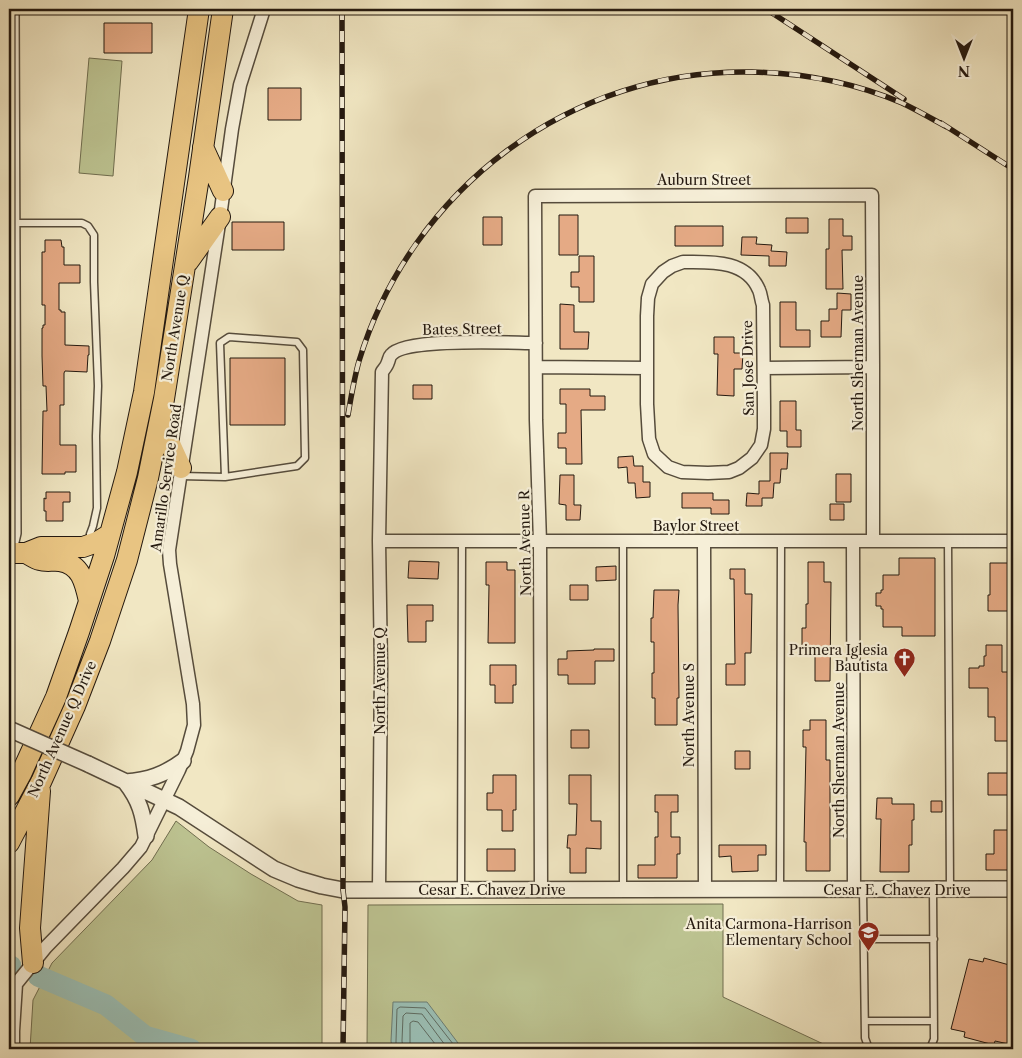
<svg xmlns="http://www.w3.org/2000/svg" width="1022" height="1058" viewBox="0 0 1022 1058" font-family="'Libre Caslon Text',serif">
	<rect width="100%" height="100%" fill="#f1e7c3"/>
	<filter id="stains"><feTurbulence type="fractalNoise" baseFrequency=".004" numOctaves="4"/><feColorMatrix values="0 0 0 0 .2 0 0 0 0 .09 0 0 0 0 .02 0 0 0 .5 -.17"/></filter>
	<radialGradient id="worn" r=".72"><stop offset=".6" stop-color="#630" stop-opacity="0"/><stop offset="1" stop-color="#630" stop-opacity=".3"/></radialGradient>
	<path fill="#bdc492" stroke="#706e50" d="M89 58 122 61 113 176 79 173Z
		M176 821 209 847 251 874 298 901 322 905V1049H30L33 1000 52 963 152 860Z
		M723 904V997L834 1049H367L368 905Z"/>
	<path fill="#9bbfb5" stroke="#6b7c73" d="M393 1002H427L458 1043 464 1049H392L391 1041Z"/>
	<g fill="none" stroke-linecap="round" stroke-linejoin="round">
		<path stroke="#5f6c62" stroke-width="1" d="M396 1049V1041L397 1009 400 1007 425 1008 457 1049
			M403 1049 402 1041 403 1016 406 1013 422 1014 448 1049
			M410 1049V1023L413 1021 418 1022 439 1049"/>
		<path stroke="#9bbfb5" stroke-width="21" d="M9 966H11
			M38 976 106 1005 145 1036 191 1049"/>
	</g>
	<path fill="#e5aa85" stroke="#23180f" d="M104 23H152V53H104Z
		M268 88H301V120H268Z
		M559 215H578V255H559Z
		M483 217H502V245H483Z
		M786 218H808V233H786Z
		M829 219H843V236H852V250H842L843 289H826V249H829Z
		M232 222H284V250H232Z
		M675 226H723V246H675Z
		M742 237H757L756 244 772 245 771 251 787 252 786 266H769V256L741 255Z
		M45 240H61L62 247H64V265H80V283H59V310H61V312H65V345L89 346V355H88L87 372 65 371 64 373V405H60V445H76V472H65V474H42L43 411H47L46 386H43L42 356V328H43V325H45V305H42V252H45Z
		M579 256H594V302H579V287H571V272H579Z
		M837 293 851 294V310H842L841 337H821V321H829V309H837Z
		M780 302H796V330H810V347H780Z
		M560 304 574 305V332H589L588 349H560Z
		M714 337H734V353H743L742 369H734V396L717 395 718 354H714Z
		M230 358H285V425H230Z
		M413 385H432V399H413Z
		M560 389H590V396H605V410H581L582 464H566V448H558V433H566V404H560Z
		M780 401H796V430H801V447H787V431H780Z
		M770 453H788L787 469H781L780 483H774L773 498H762V506H746L747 493 759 494V481H770Z
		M633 456 634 466H643V482H650V497L636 498 635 483H628L627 467 618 468V457Z
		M836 474H851V502H836Z
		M560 475H574V505H581L580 520H566V505L559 504Z
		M46 492H70V502H63V521H46V511H44V498L46 499Z
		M682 493H713V500H729V514H711V508H682Z
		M830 504H844V520H830Z
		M899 558H935V636H902V627H883V609H881V606H876V593H881V590H883V575H899Z
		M409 561 439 562 438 579 408 578Z
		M486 562H507V570H515V643H488L489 585H486Z
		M808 562H824V582H831L830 681H815V652H802V628H806V604H808Z
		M990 563H1013V611H988V595H990Z
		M616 566V580L596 581V567Z
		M730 569H745V594H752L751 653H745V685H726V664H735L734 579H730Z
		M570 585H588V600H570Z
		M654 590H679L678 605 679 698H677V725H655V698H652V673H654V642H651V618H653Z
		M407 605H433V621H426V642H408Z
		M986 645H1002V672H1010V700H1013V741H995V717H988V688H969V668H979V666H984V656H986Z
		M594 649H614V661H595V684H568V675H558V659H567V651L594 650Z
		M490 665H516V685H513V703H495V685H490Z
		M810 720H826V760H830V871H806V842H804L806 747H803V730H810Z
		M571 730H589V748H571Z
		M735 751H750V769H735Z
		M988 773H1013V795H988Z
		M493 775H516V810H513V831H502V810H487V793H493Z
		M569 775H591V821H601V849L586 848V873H570V848H567L568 835H576L577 804H569Z
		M655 795H678V812H671V837H680V854H677V878H638V865H655V837H658V812H655Z
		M877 798H892V804H914V820H912V845H909V872H880L881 819H876Z
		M931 801H942V812H931Z
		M994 830H1013V870H986V854H994Z
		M719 845H766V855H758V871L732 872 731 856 719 857Z
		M487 849H515V871H487Z
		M984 958 1013 966V1045L995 1041 994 1045 964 1037 965 1032 951 1029 969 959 983 962Z"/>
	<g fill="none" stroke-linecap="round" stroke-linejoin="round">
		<defs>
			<path id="service" d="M12 223H82L88 226 94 235V282L98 386 96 436 97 508 93 526 90 534
				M180 476 225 477 297 466 305 458 303 350 297 342 229 337 220 343 225 477
				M623 541V889
				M948 541 950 888
				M1013 889V909
				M461 890 462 542
				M780 890 781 541
				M863 890 865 1038 869 1049
				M864 939H934
				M865 1021H934
				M930 1049 934 1039 933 890"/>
			<path id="minor" d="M683 262C710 262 746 259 759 290 761 294 761 300 763 305L764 407V429L761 445 752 458 739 468 729 472 708 473 682 472 668 467 654 454 649 439 647 404V316L648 298 652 284 663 272 672 266Z
				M536 367 647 368
				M764 368 873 367
				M379 541H1013
				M704 541 705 890
				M853 541 854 890
				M379 890 381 667 379 541 382 372C384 369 387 366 388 362 389 360 389 357 391 355 405 337 511 343 536 343
				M541 890 540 542 536 420 535 196 872 195 873 367V541
				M13 1049V1031L16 984 46 947 123 868 141 847 179 770 187 751 194 725 193 704 170 564 169 550 220 217 232 129 240 85 264 9"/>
			<path id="tertiary" d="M9 550 13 533 11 9
				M88 764 179 807 274 869 298 879 322 886 343 890 1013 889
				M125 782C149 780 164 775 183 761
				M126 783C140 801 143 814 146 836"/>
			<path id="primary" d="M203 147 223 191
				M188 262 220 217
				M160 422 181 468
				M9 553H26L41 547H83L97 542 110 534
				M26 553C30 555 35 559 40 560 46 562 53 560 60 561 81 564 85 583 89 601
				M9 796 21 774 56 697 79 632 104 556 127 472 144 392 199 9
				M9 843 41 782 75 706 100 641 127 560 148 478 164 399 199 177 223 9
				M33 963 30 928 40 791"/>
		</defs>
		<use href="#service" stroke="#564c3c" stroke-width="9"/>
		<use href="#minor" stroke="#564c3c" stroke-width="15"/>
		<use href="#tertiary" stroke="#564c3c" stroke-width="18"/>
		<use href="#primary" stroke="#23180f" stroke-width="22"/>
		<use href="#service" stroke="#f6efd8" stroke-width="6"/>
		<use href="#minor" stroke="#f6efd8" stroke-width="12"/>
		<use href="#tertiary" stroke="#f6efd8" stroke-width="15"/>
		<use href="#primary" stroke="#e8c482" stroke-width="20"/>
		<defs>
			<path id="rail" d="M342 9 343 890 345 907 343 1049
				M766 9 904 99
				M941 123 1013 169
				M348 415C351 397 354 379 359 361 411 189 571 68 752 72 803 73 855 83 902 103 917 110 932 119 947 127"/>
		</defs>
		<use href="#rail" stroke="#23180f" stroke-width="5.5"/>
		<use href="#rail" stroke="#f6efd8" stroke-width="4" stroke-dasharray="11" stroke-linecap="butt"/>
		<defs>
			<path id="tertiary-bridge" d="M9 729 88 764"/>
		</defs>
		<use href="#tertiary-bridge" stroke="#564c3c" stroke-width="18" stroke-linecap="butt"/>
		<use href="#tertiary-bridge" stroke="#f6efd8" stroke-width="15"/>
	</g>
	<defs>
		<symbol id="church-pin" viewBox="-11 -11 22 30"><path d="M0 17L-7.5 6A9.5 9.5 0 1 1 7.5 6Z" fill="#8f2418" stroke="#f6efd8"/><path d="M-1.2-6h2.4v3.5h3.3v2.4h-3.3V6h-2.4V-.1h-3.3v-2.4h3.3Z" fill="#fff"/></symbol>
		<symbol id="school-pin" viewBox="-11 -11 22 30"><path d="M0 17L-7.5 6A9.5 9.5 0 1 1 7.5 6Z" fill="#8f2418" stroke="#f6efd8"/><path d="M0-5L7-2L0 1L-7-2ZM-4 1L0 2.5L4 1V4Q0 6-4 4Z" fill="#fff"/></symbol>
	</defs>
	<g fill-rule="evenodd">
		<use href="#church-pin" x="892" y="646" width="25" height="34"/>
		<use href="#school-pin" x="856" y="920" width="25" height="34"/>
	</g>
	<g text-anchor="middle" stroke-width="4.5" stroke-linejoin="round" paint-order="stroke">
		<g font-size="14" fill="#23180f" stroke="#f6efd8">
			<text x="704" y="185">Auburn Street</text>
			<text transform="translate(175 328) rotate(-81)" y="5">North Avenue Q</text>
			<text transform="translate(462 329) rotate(-1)" y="5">Bates Street</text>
			<text transform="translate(858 353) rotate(-90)" y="5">North Sherman Avenue</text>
			<text transform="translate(748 368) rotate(-91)" y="5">San Jose Drive</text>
			<text transform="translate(166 478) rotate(-82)" y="5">Amarillo Service Road</text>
			<text x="696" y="531">Baylor Street</text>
			<text transform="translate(525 543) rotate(-91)" y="5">North Avenue R</text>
			<text transform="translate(380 681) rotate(-90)" y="5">North Avenue Q</text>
			<text transform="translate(689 715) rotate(-90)" y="5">North Avenue S</text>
			<text transform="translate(62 729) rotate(-66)" y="5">North Avenue Q Drive</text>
			<text transform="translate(839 760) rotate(-90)" y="5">North Sherman Avenue</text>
			<text x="492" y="895">Cesar E. Chavez Drive</text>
			<text x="897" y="895">Cesar E. Chavez Drive</text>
		</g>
		<g font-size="14" fill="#23180f" stroke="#f6efd8" text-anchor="end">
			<text x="888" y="655">Primera Iglesia<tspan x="888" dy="16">Bautista</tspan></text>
			<text x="852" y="929">Anita Carmona-Harrison<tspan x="852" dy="16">Elementary School</tspan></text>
		</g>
	</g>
	<rect width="1022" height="1058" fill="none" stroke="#f1e7c3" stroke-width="30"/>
	<rect x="10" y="10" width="1002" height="1038" fill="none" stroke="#23180f" stroke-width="2.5"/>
	<rect x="15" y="15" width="992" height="1028" fill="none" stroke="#23180f"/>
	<g transform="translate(964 58) rotate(180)" stroke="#f6efd8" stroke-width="4" paint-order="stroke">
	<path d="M0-4L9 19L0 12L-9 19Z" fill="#23180f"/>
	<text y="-8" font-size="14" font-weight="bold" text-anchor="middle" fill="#23180f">N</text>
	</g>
	<rect width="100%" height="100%" filter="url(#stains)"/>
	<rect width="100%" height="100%" fill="url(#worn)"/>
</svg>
